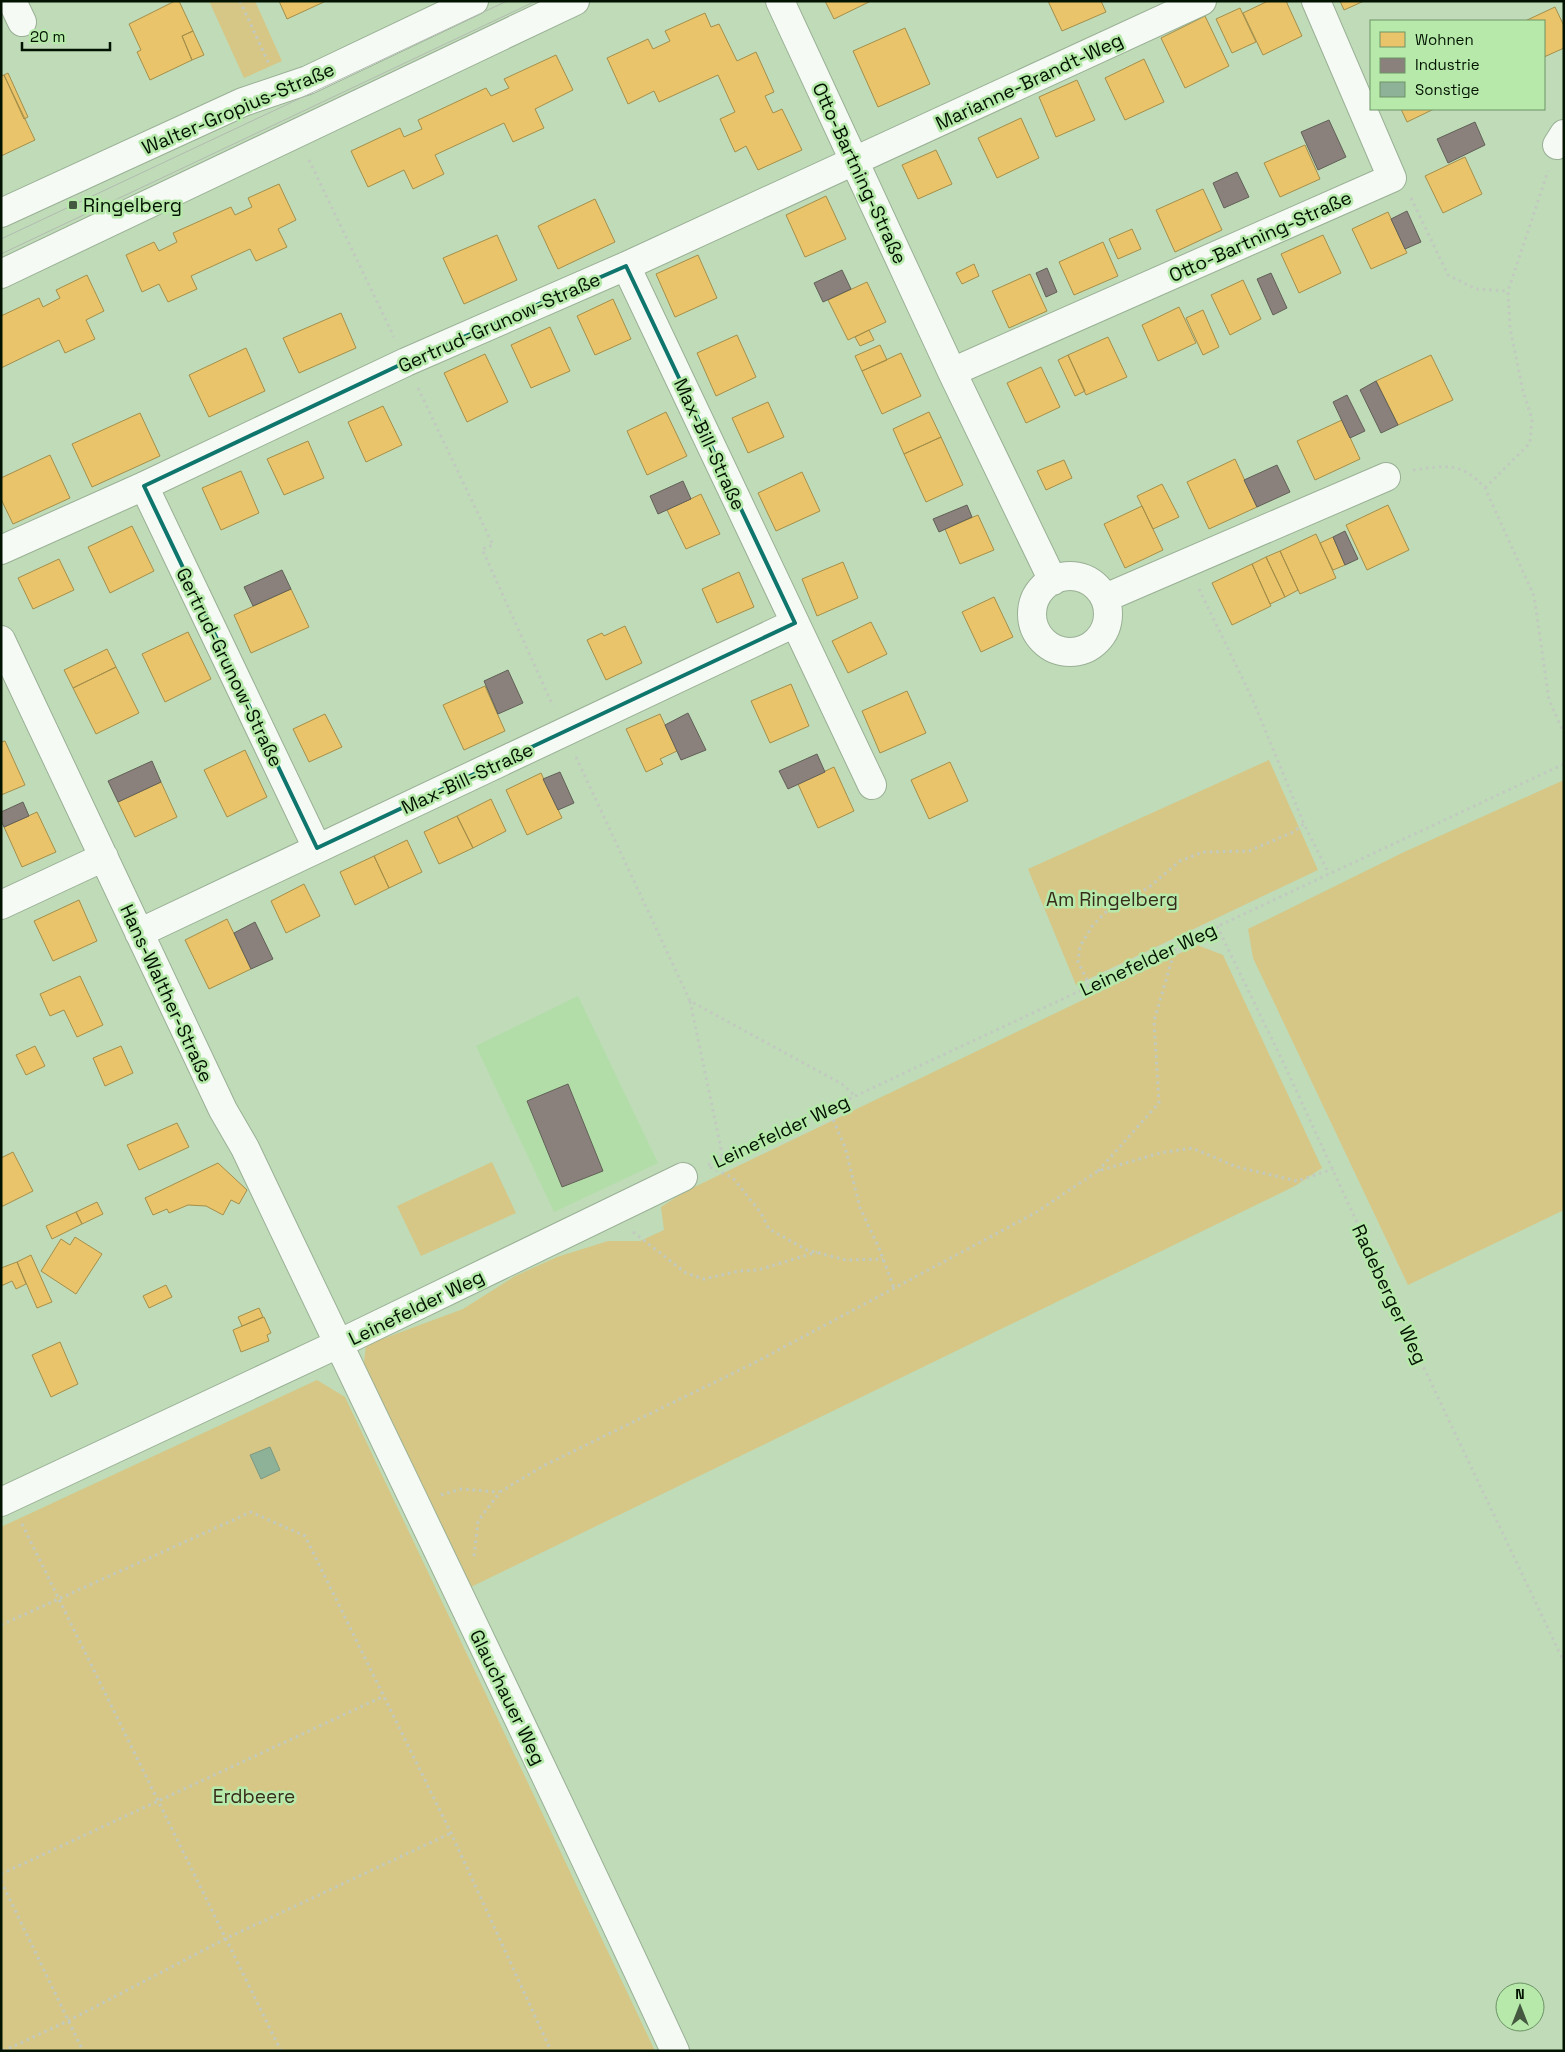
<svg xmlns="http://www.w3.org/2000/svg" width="1565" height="2052" viewBox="0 0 1565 2052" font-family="'Space Grotesk',sans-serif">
	<rect width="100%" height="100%" fill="#bfdbb8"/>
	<path fill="#b2dda8" d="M578 996 658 1163 554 1212 476 1046Z"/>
	<path fill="#d6c786" d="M209 1H255L282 61 244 78Z
		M1269 760 1318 870 1076 985 1028 869Z
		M1564 780V1210L1408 1285 1253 958 1248 929 1402 853Z
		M1197 945 1223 955 1322 1168 1295 1186 469 1588 363 1371 366 1345 463 1309 515 1276 557 1257 608 1241H640L664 1230 661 1207 684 1192Z
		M492 1162 516 1213 421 1256 397 1206Z
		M317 1380 345 1397 655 2051H1V1527Z"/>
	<path fill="#e9c46a" stroke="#a48f4a" d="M175 1H179L193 31 182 36 192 60 150 80 137 52 141 50 129 24Z
		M279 1H326L287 19Z
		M825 1H871L834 19Z
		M1048 1H1101L1106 12 1062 31Z
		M1268 1H1286L1302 36 1263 55 1243 13Z
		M1340 1H1364L1344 10Z
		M1555 7 1564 26V48L1544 57V21H1525Z
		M1240 8 1256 42 1232 53 1216 19Z
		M705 13 711 27 719 24 737 61 756 52 774 92 765 96 773 113 782 109 802 150 758 170 746 146 735 152 720 119 735 112 718 75 659 102 654 91 628 104 607 58 648 39 653 49 670 41 665 31Z
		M1205 16 1229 66 1185 88 1161 38Z
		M905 28 930 84 878 107 853 51Z
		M193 31 204 55 192 60 182 36Z
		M556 55 573 90 535 109 544 128 513 142 504 123 435 155 444 174 413 189 404 170 368 187 351 151 400 128 404 137 422 129 418 120 486 88 491 96 509 88 504 79Z
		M1144 59 1164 102 1125 120 1105 78Z
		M8 73 28 117 24 119 4 75Z
		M4 75 35 140 1 156V76Z
		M1077 80 1095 120 1056 137 1039 97Z
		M1401 109H1434L1407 122Z
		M1021 118 1039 158 997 178 978 138Z
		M1305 145 1320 179 1280 197 1264 163Z
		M936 150 952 184 918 199 902 165Z
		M1465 157 1482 194 1443 213 1425 176Z
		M279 184 296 220 278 229 287 247 256 261 250 249 191 276 197 289 168 302 159 284 142 292 126 255 154 242 159 251 177 242 173 233 231 207 235 215 252 207 248 198Z
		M1203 189 1222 230 1175 252 1156 210Z
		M826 196 846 239 805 257 786 215Z
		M595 199 615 242 558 269 538 226Z
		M1388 212 1407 253 1371 269 1352 229Z
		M1132 229 1141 249 1118 259 1109 239Z
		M497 235 517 280 464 304 443 258Z
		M1323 235 1341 273 1299 293 1281 254Z
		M1103 242 1118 276 1074 295 1059 262Z
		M698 255 717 298 675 317 656 274Z
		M974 264 979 276 962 284 956 273Z
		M1030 274 1047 311 1009 328 992 291Z
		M87 275 104 311 86 320 95 339 65 353 59 340 1 368V316L39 298 43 307 60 298 56 290Z
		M1243 280 1261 319 1230 335 1211 295Z
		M867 282 886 322 848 340 828 300Z
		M613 299 631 339 595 355 577 316Z
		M1179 307 1196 343 1158 361 1142 325Z
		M1203 310 1219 347 1203 355 1186 318Z
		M341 313 356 348 299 373 283 338Z
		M550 327 570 371 531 388 511 345Z
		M869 330 874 340 860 346 855 337Z
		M737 335 756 377 716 396 697 353Z
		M1108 337 1127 377 1086 395 1068 355Z
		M880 345 887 360 862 371 855 356Z
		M246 348 265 391 209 417 189 375Z
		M901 353 921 396 882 414 862 371Z
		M485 354 508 402 467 422 444 373Z
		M1068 355 1085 391 1075 396 1058 360Z
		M1431 355 1453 400 1398 425 1376 381Z
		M1041 367 1060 407 1026 423 1007 383Z
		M768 402 784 437 748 453 732 418Z
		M383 406 402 445 366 462 348 422Z
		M666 412 687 456 647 475 627 431Z
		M929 412 941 437 904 454 893 429Z
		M140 413 160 456 92 487 72 444Z
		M1342 420 1360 459 1315 480 1297 441Z
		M941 437 963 485 926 502 904 454Z
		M308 441 324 478 284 495 267 459Z
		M50 455 70 498 13 524 1 499V478Z
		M1235 459 1257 507 1209 529 1187 482Z
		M1064 460 1072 478 1046 490 1037 471Z
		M241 471 259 513 221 530 202 488Z
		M802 472 820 511 776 531 758 493Z
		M1162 484 1179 517 1153 529 1137 496Z
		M701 494 720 534 686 549 667 510Z
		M1388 505 1409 550 1367 570 1346 525Z
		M1142 506 1163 550 1125 568 1104 524Z
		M978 515 994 550 960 564 945 529Z
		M132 526 154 571 110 593 88 547Z
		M1316 534 1336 578 1300 594 1280 551Z
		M1333 537 1345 565 1333 570 1320 543Z
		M1280 551 1298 590 1285 597 1266 557Z
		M1266 557 1285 597 1270 604 1252 564Z
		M59 559 74 590 33 609 18 578Z
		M843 562 858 598 817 616 802 579Z
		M1252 564 1271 606 1232 625 1212 583Z
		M739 572 754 607 717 623 702 589Z
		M291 589 309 627 251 653 234 615Z
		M994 597 1013 637 981 652 962 612Z
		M871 622 887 654 848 673 832 641Z
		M625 626 642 663 606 680 587 640 602 633 604 636Z
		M188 632 211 679 165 702 142 654Z
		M107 649 116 667 73 688 64 670Z
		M116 667 139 713 96 734 73 688Z
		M791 684 809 726 770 743 751 701Z
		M485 686 505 731 464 750 443 705Z
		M907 691 926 733 880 753 862 711Z
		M325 714 342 747 309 762 293 729Z
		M660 714 677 751 660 759 663 764 646 772 626 729Z
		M5 741 25 785 1 795V742Z
		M245 750 267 797 227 817 204 770Z
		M950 762 968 801 929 819 911 780Z
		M834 767 854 811 818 828 798 784Z
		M541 773 562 818 527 835 506 790Z
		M161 782 177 817 135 837 118 802Z
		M491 799 506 831 473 848 457 816Z
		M37 812 56 852 22 867 4 827Z
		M457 816 473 848 439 864 424 832Z
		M407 840 422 872 389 888 374 856Z
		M374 856 389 888 355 905 340 872Z
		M304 884 320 916 286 933 271 901Z
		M79 900 97 941 53 961 34 921Z
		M227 919 251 969 209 989 185 940Z
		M80 976 103 1025 77 1037 64 1010 50 1016 40 994Z
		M35 1046 45 1066 26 1075 16 1055Z
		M121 1046 133 1073 105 1086 93 1058Z
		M177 1123 189 1147 139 1170 127 1145Z
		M13 1152 33 1191 1 1207V1158Z
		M218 1163 247 1190 239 1204 231 1200 223 1215 206 1206 188 1205 169 1213 167 1209 153 1215 145 1198Z
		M97 1202 103 1214 82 1224 76 1212Z
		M76 1212 82 1224 52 1239 46 1226Z
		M75 1237 102 1254 76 1294 41 1271 61 1239 70 1245Z
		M31 1255 52 1302 37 1308 17 1262Z
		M17 1262 26 1284 16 1289 12 1281 1 1286V1268Z
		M166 1285 172 1297 149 1308 143 1296Z
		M259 1308 263 1317 242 1326 238 1317Z
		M264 1317 271 1333 267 1335 269 1341 241 1352 233 1330Z
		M60 1342 78 1384 51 1397 32 1355Z"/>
	<path fill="#8a817c" stroke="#626057" d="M1329 120 1346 157 1318 170 1301 132Z
		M1475 122 1485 145 1448 163 1437 139Z
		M1237 172 1249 197 1224 208 1213 183Z
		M1407 211 1421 242 1405 249 1391 219Z
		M1047 268 1057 292 1046 297 1036 273Z
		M842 270 851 289 823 302 814 283Z
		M1271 273 1287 308 1273 315 1257 279Z
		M1376 381 1398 425 1381 433 1360 390Z
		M1347 395 1365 431 1350 438 1333 402Z
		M1277 465 1290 492 1257 507 1244 480Z
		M683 481 691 499 658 514 650 496Z
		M967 505 972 517 939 532 933 519Z
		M1345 531 1358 559 1345 565 1333 537Z
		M282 570 291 589 253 606 244 587Z
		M508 670 523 703 498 714 484 681Z
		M688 713 706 750 681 760 665 725Z
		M817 754 825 772 788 789 779 771Z
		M152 761 161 782 118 802 108 781Z
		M560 772 574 803 558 810 543 779Z
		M23 802 29 816 4 827 1 821V812Z
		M255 922 273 959 251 969 234 933Z
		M568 1084 603 1171 562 1187 527 1101Z"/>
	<path fill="#8eb298" stroke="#7c9881" d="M270 1447 280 1470 261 1479 250 1455Z"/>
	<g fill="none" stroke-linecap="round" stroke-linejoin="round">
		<defs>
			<path id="minor" d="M12 1 22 22
				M780 1 952 372 1053 581
				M1557 145 1564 134
				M1 213 243 102 308 80 474 1
				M626 266 872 785
				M1 274 575 1
				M952 372 1392 178 1316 1
				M144 486 317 848
				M1 550 144 486 406 362 626 266 1202 1
				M1032 614a38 38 0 1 1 76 0a38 38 0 1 1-76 0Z
				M1105 598 1386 477
				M1 640 223 1110 245 1148C388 1449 535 1748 675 2051
				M1 905 104 857
				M139 933 795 623
				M1 1502 338 1344 683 1177"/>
		</defs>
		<use href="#minor" stroke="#9ab095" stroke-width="30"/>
		<path stroke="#c2cac0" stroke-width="3" stroke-dasharray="2.5 4" stroke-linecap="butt" d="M240 1 269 64
			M309 160 394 337
			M1411 198 1448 275 1476 289 1508 291
			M418 388 493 545 482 549 553 706
			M1413 470C1446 466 1461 461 1485 488L1534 596 1549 700 1564 733
			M1485 488 1530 443 1532 419 1523 391 1510 328 1508 291 1548 171
			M1199 589 1251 696 1304 824
			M576 757 690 1001 842 1084 855 1096
			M1217 926 1285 1066 1424 1368 1564 1662
			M1090 986 1078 962 1080 946 1093 925 1109 909 1148 888 1180 861 1203 852 1249 851 1293 832 1304 824 1329 874
			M690 1001 723 1158
			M828 1108 845 1147 860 1208 879 1248 894 1288
			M708 1165 1564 764
			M710 1167 733 1178 761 1213 769 1229 807 1250 846 1260 883 1259
			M1098 1171 1159 1103 1154 1021 1176 946
			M633 1232 686 1273 704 1279 739 1271 758 1270 817 1252
			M441 1495 461 1489 499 1492
			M22 1524 281 2051
			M474 1556 478 1521 500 1492 543 1466 754 1363 1035 1213 1098 1171 1160 1153 1192 1148 1237 1167 1297 1181 1333 1169
			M1 1625 251 1512 305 1536 451 1833 551 2051
			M1 1874 382 1697
			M1 1881 83 2051
			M3 2051 68 2021 225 1939 451 1833"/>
		<use href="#minor" stroke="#f5faf4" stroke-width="28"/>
		<path stroke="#b3bbb1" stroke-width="1" d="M1 239 507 1
			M1 254 536 1"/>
	</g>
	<path fill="none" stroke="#0f766e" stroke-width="4" stroke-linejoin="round" d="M626 266 795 623 317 848 144 486 406 362Z"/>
	<rect fill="#455941" stroke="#b6e9aa" stroke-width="2" x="68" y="200" width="10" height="10" rx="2.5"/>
	<g text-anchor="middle" stroke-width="5" stroke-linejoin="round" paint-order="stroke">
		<g font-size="19" fill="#031301" stroke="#b6e9aa">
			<text transform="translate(1029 81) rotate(-25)" y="7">Marianne-Brandt-Weg</text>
			<text transform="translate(238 108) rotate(-23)" y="7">Walter-Gropius-Straße</text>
			<text transform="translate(860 173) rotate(65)" y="7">Otto-Bartning-Straße</text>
			<text transform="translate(1260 236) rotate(-24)" y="7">Otto-Bartning-Straße</text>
			<text transform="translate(499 322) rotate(-24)" y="7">Gertrud-Grunow-Straße</text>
			<text transform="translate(710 444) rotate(65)" y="7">Max-Bill-Straße</text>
			<text transform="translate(230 667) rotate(64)" y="7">Gertrud-Grunow-Straße</text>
			<text transform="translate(467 778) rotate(-25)" y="7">Max-Bill-Straße</text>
			<text transform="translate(1148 959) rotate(-25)" y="7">Leinefelder Weg</text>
			<text transform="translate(167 993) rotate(65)" y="7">Hans-Walther-Straße</text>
			<text transform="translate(781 1131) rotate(-25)" y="7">Leinefelder Weg</text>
			<text transform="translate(1390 1294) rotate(65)" y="7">Radeberger Weg</text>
			<text transform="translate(416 1307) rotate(-26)" y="7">Leinefelder Weg</text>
			<text transform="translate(508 1697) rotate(64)" y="7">Glauchauer Weg</text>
		</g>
		<g font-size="19" fill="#031301" stroke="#b6e9aa" text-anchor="start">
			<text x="83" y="212">Ringelberg</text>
		</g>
		<g font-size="19" fill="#372c1a" stroke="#b6e9aa">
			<text x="1112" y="906">Am Ringelberg</text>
			<text x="254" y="1803">Erdbeere</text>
		</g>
	</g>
	<rect width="1565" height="2052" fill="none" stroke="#031301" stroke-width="5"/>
	<rect x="1370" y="20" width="175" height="90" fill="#b6e9aa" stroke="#6e9366"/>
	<rect x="1380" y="32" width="25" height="15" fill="#e9c46a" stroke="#6e9366"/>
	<text x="1415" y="45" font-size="15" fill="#031301">Wohnen</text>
	<rect x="1380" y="58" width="25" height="15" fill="#8a817c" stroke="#6e9366"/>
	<text x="1415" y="70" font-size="15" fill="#031301">Industrie</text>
	<rect x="1380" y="82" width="25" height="15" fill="#8eb298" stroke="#6e9366"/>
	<text x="1415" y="95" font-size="15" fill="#031301">Sonstige</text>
	<g transform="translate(1520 2007)"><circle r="24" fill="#b6e9aa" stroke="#6e9366"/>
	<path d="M0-4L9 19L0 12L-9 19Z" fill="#455941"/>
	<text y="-8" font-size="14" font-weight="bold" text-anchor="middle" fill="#031301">N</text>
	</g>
	<path d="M22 42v8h88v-8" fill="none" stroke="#031301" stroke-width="2.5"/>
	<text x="30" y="42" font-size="15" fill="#031301" stroke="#b6e9aa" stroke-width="4" paint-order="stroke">20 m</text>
</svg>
